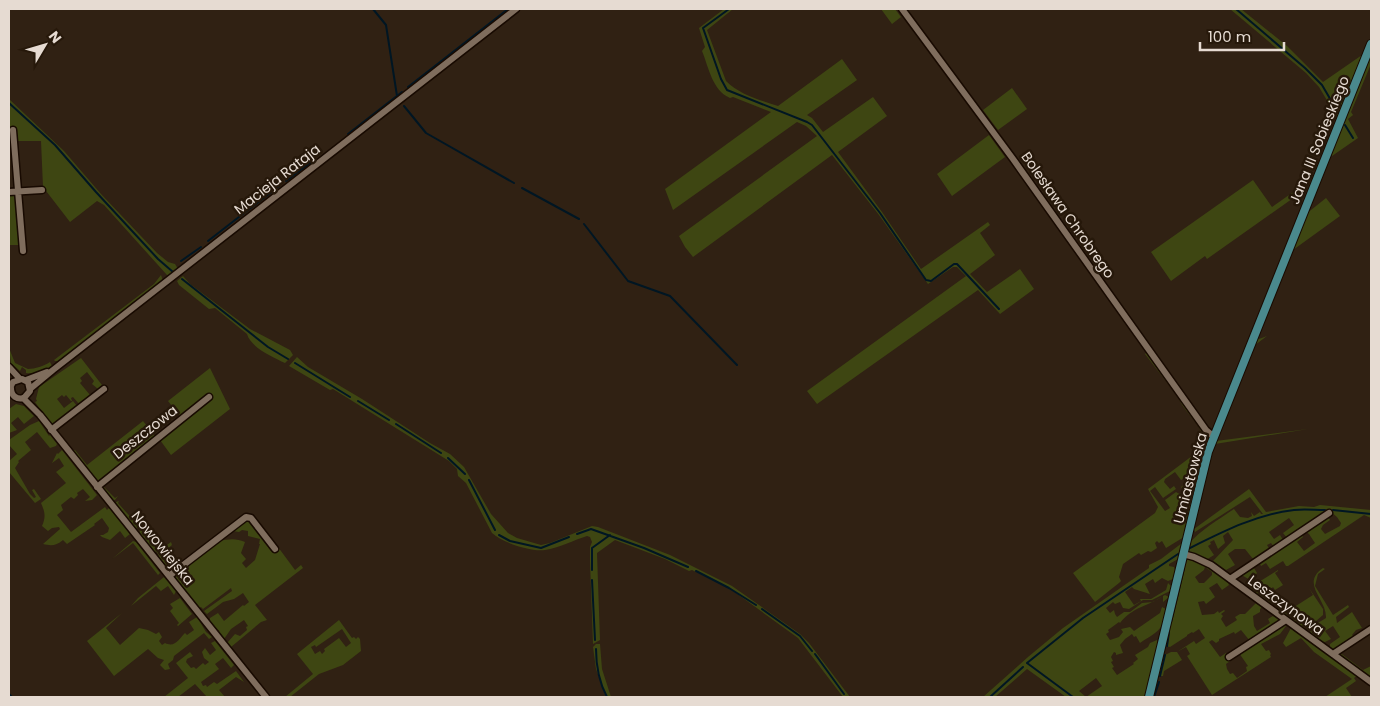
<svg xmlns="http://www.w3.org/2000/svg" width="1380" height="706" viewBox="0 0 1380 706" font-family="Poppins,sans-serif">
	<rect width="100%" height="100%" fill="#302113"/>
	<path fill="#3e4612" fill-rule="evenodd" d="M724 9H733L707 30 726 81C740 95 760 100 778 106L842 59 857 80 807 115 812 118 823 132 873 97 887 116 838 152 882 212 921 269 988 222 990 225 980 233 995 255 970 274 987 292 1020 269 1034 289 1000 314 978 290 817 404 807 391 966 276 957 267H953L928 284 879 215 832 155 693 257 685 247 679 236 817 136 806 126 797 122 673 210 665 189 771 112 733 97 730 98C712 90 709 68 702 51L705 47 699 28Z
		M881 9H895L901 17 892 24Z
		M1230 9H1241L1287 46 1323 82 1362 55 1337 117 1319 87 1306 73Z
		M1371 55V64L1351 112 1353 115 1348 119 1358 138 1332 156 1331 154Z
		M1012 88 1027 109 998 130 983 110Z
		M9 99 64 151 101 194 157 253 168 262 175 264 178 269 169 275H167L104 205 97 201 70 222 43 187 41 141H18L15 130 10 127Z
		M989 135 1005 157 952 196 937 174Z
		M1253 180 1272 207 1306 183V189L1207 259 1205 256 1171 281 1151 252Z
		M13 195 17 199 19 245H9V196Z
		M1326 198 1340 216 1293 250 1257 338 1259 339 1267 336 1255 345 1232 400 1233 402 1230 405 1216 441 1308 429 1215 444 1197 513 1213 445 1306 214Z
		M161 275 163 281 59 361H55L54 360 154 284Z
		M183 276 190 284 250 329 290 350 293 355 285 363C273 357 251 348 247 334L215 308 209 309 179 285 177 281Z
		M9 348 15 363 28 369C35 369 44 366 50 362L52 366C43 371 36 374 26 373V370L22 367 20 371 11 363Z
		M1146 353 1205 435 1206 446 1200 469 1181 480 1175 472 1165 479 1164 482 1170 489 1174 486 1176 489 1163 498 1155 487 1150 491 1165 511 1170 508 1165 500 1176 492 1181 495 1185 492 1181 487 1198 475 1184 537 1166 548 1162 541 1159 543 1157 541 1155 543 1157 548 1151 552 1148 551 1141 555 1139 553 1123 564 1119 577 1121 581 1119 583 1095 602 1073 573 1155 513 1158 507 1148 489 1204 447C1207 428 1184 413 1178 397L1145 354Z
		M297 357 308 367 362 399 430 443 450 454 464 467 491 514 508 533 517 538 541 545 550 543 592 526 598 527 670 555 732 586 800 634 809 643 850 697H843L798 638 729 588 692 570 689 571 665 559 615 540 597 553 600 640 593 644 590 562V547L592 542 590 537 587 536C574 540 559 548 545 550 531 552 503 543 492 533L466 483 458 476 457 469 449 461 333 389 330 390 289 366Z
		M81 358 102 385 98 389 92 384 94 381 87 372 80 378 82 381 80 383 90 395 79 404 73 397 71 398 72 401H71L66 395 64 397 62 395 57 399 64 408 73 401 77 406 51 425 35 402 37 401 36 399 39 387Z
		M210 368 230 409 171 455 160 440 184 421 168 401Z
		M16 404 24 406 34 416 24 424 18 417 11 423 17 430 9 433V409Z
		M39 421 49 436 50 435 57 444 56 446 50 448 37 432 25 442 31 450 18 461 19 462 15 468 30 494 34 498 36 497 32 490 34 489 41 499 35 503 9 472V461L17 454 9 445V440L30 425Z
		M143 421 155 436 103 478V486L115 498 118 496 115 500H112L73 451 75 450 87 465Z
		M62 450 97 495 92 500 85 501 90 497 83 489 77 493 78 495 74 499 71 497 61 505 63 510 57 515 71 532 105 507 107 510 109 508 130 534 125 538 120 531 110 540 102 537 100 535H103L108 532 109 528 102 518 94 524 95 525 67 544 63 540C56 546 51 546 43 544L60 529 59 527 52 528 48 531 42 526C46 517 45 512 41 503L66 483 56 472 64 466 59 458 52 463 57 453 58 454Z
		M1249 489 1266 512 1299 506 1314 507 1320 505 1371 510V518L1364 515 1288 566H1286L1283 561 1270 569 1266 563 1261 566 1260 564 1254 568 1257 573 1250 580 1240 574 1301 533 1303 537 1297 542 1304 551 1315 543 1309 534 1305 531 1327 516 1330 520 1323 525 1321 529 1325 534 1340 526 1341 523 1337 517 1331 512 1296 530 1287 538 1283 533 1294 525 1289 518 1269 532 1274 539 1280 535 1283 540 1274 547 1271 543 1267 545 1270 550 1232 575 1253 559 1245 549H1235L1228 554 1235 565 1226 570 1213 561 1233 540 1228 532 1223 536 1225 543 1218 549 1214 540 1210 542 1211 544 1208 546 1214 555 1206 560 1189 552 1188 545C1200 530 1218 520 1234 509L1240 517 1248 518 1252 516 1251 512 1254 516 1260 512 1261 514H1263L1250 497 1195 532 1194 529Z
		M119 501 118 503C132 519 146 533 160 550L171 542 172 545 166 550 179 566 169 571 161 561 157 552 153 551 139 534 140 531 138 528 135 529 116 505V502Z
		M247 520 271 551 278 547 295 570 301 565 303 568 255 605 267 620 261 622 231 647 227 643 235 634 240 636 247 630 246 627 248 626 244 620 231 629 224 639 220 635 219 630 216 631 210 623V618L218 613 224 621 243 605 244 606 249 602 243 593 234 599 223 602 207 614 204 611 232 591 231 588 203 609 201 607 199 608 175 578 177 573 219 541C229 539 236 538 245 542L241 553 246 559 242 563 246 568 255 560 260 544H259L260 539 248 536V531L242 530 239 532 233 531Z
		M133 541 136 542 160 573 158 575 133 543 112 559Z
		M1182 543 1183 544 1180 558 1169 564V566L1174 567 1175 570 1173 579 1168 581 1162 578 1155 583 1153 579 1145 584 1150 594 1134 589 1132 587 1125 592 1134 605 1141 601 1140 599H1151L1166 590 1168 583 1171 586 1170 591 1152 600H1143L1129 609 1123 608 1120 602 1115 604 1113 602 1106 608 1110 613 1114 610 1115 614 1117 617 1124 612H1130L1142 603 1153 602 1163 596 1165 595 1169 597 1163 602V596C1149 606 1132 607 1120 623L1119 622 1108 630 1109 632 1106 634 1110 640 1119 637 1123 632 1121 629 1130 627 1134 631 1160 613 1162 607 1166 609C1164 631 1156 632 1140 643L1136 636 1134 637 1132 634 1125 639 1120 645 1123 653 1116 655V653L1114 652 1111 657 1113 661 1111 662 1114 667 1112 668 1117 675 1134 664 1133 663 1138 659 1135 655 1148 647 1150 643 1157 640 1158 645 1146 697H1066L1027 669 995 697H983L1028 657 1063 628 1149 568V565L1161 559ZM1096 678 1102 686 1086 697 1079 691Z
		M1187 560C1202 558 1217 574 1228 583L1229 585 1222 590 1217 583 1209 588 1215 597 1206 604 1204 601 1198 602 1202 615 1214 614 1218 611 1219 613 1224 610 1225 611 1221 614 1223 616 1221 619 1226 627 1237 620 1235 617 1240 614H1245L1256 603 1262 607 1260 609V612L1253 616 1254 626 1257 631 1270 623 1268 619 1273 616 1279 619 1277 623 1250 641 1241 630 1235 634 1234 632 1219 639V641L1216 643 1212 640 1209 642 1220 657 1226 653 1230 659 1236 655 1237 656 1226 664 1227 669 1230 674 1233 673 1237 678 1247 671 1246 667 1248 666 1239 653 1284 624 1286 626 1280 634 1261 644 1266 651 1269 650 1271 654 1270 655 1271 657 1212 695 1187 656 1190 654 1186 647 1177 652 1182 660 1164 671 1163 676H1158L1163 656 1171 652H1177L1194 641 1196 644 1205 638 1199 629 1193 633 1192 632 1187 635V636L1170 647 1165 646V644ZM1205 567 1212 572V575L1204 583H1199L1195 577 1204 570Z
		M1323 568 1325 569 1318 574 1315 586 1333 615 1348 605 1349 607 1336 617 1337 623 1352 612 1362 628 1356 630 1352 635 1354 637 1339 652 1363 670 1371 666V679L1340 656 1338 652 1330 648V644L1340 637 1333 626 1325 631 1331 639 1325 642 1318 641 1310 633 1313 626 1326 618C1327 599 1300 584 1323 568Z
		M1278 570V571L1275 573 1283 585 1275 590 1273 587 1270 590 1278 602 1270 605 1250 590 1252 588 1250 589 1249 586 1251 583 1262 580Z
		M164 577 176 591 174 595 168 586 158 593 161 591 156 586 131 606 138 598Z
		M1309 588 1323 609V615L1309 627 1302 629 1293 622V618L1290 616 1287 617 1279 612 1278 609 1281 605 1288 611 1313 595Z
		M180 598 192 614 178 626 177 625 179 623 170 611 173 608 170 604Z
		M122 613 106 628 120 645 139 628 148 630 156 634 159 632 162 637 159 641 162 645 165 643C175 648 179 639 185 633L187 635 194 630 189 622 197 617 206 632 212 637 209 639 204 633 174 656 173 660 168 664 170 669 165 670 160 665 164 660 158 658 148 649 114 676 87 641Z
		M339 620 352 638 354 637 356 639 358 637 360 639 361 651 343 665 319 674 290 697H285L313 674 297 654ZM342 629 351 643 346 647 339 638 324 649 325 651 322 654 320 651 315 654 311 647 315 645 316 647Z
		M1291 628 1357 676 1354 678 1356 681 1346 688 1352 697H1325L1352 679 1314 652 1301 638 1286 647 1283 643Z
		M215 641 234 665 231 668 223 658 215 664 219 669 201 682 203 686 206 685 207 687 214 682 217 684 236 671 244 682 236 677 219 690 225 697H207L195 684 178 697H164L188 678 176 663 190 652 193 656 187 659 186 662 191 668 194 667 196 669 203 663 205 665 209 662 204 658 202 652 205 648 210 655 216 650 211 643Z
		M596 644H600L602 669 611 697H606L596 669 593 647Z"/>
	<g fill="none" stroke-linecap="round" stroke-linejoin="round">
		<path stroke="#001623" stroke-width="2" d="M373 9 386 25 397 96
			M729 9 703 28 721 79 727 90 807 122 812 125 880 213 926 280 931 281 954 264H957L999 309
			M1236 9 1305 68 1322 85 1339 114
			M408 87 508 9
			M9 103 55 145 96 192 158 259 173 272
			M404 106 426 133 514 183
			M1345 125 1353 138
			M348 134 402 92
			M286 181 310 163
			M522 188 579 219
			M584 224 628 281 670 296 737 365
			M208 241 279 186
			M181 261 201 247
			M182 279 268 347 288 359
			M295 363 350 397
			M358 401 389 420
			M396 424 441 453
			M448 458 465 474
			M469 480 495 530
			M1333 510 1371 514
			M577 534 591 529 644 548 688 567
			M499 535 510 541 541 548 569 537
			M1188 549C1222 532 1257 514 1294 510 1304 509 1315 510 1325 510
			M592 570V548L610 535
			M696 571 729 588 756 605
			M592 580 595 640
			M762 609 800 636 812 651
			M1171 622 1184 568
			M1167 646 1169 632
			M596 649C596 665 599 682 607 697
			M815 654 844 694
			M1027 663 1083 618 1178 554
			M1027 663 1073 697
			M1160 676 1165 655
			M9 694 12 697
			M990 697 1023 667
			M1154 697 1159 682"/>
		<defs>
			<path id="minor" d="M902 9 1013 159 1206 430 1213 436
				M13 130 23 251
				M9 192 42 190
				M9 367 20 379
				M26 380 47 372
				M30 389 53 370 516 9
				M9 390 13 382 22 379 28 382 30 391 24 398C17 400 11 396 11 388
				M23 398 40 415 266 697
				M51 430 104 389
				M97 487 209 397
				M1183 554 1194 557 1211 565 1371 682
				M169 576 246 517 251 518 275 549
				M1230 579 1329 513
				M1333 654 1371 629
				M1229 657 1286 620"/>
			<path id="major" d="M1149 697 1208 452 1371 44"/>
		</defs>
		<use href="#minor" stroke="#180a01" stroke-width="9"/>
		<use href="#major" stroke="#180a01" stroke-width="10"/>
		<use href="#minor" stroke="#7f6d5d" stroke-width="6"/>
		<use href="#major" stroke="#4a898d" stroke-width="8"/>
	</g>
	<g text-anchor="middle" stroke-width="5" stroke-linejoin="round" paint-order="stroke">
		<g font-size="14" fill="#e6dbd2" stroke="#26180a">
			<text transform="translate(1319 140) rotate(-68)" y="5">Jana III Sobieskiego</text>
			<text transform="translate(277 179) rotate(-38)" y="5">Macieja Rataja</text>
			<text transform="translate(1068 215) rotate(55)" y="5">Bolesława Chrobrego</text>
			<text transform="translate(145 432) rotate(-38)" y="5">Deszczowa</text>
			<text transform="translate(1190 478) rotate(-75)" y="5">Umiastowska</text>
			<text transform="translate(163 548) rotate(51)" y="5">Nowowiejska</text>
			<text transform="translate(1286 605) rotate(36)" y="5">Leszczynowa</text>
		</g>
	</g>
	<rect width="1380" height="706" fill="none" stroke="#e6dbd2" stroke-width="20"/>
	<g transform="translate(45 45) rotate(52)" stroke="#26180a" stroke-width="4" paint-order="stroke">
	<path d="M0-4L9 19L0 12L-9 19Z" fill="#e6dbd2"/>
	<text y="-8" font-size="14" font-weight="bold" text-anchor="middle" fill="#e6dbd2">N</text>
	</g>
	<path d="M1200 42v8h84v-8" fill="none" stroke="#e6dbd2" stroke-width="2.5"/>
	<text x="1208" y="42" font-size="15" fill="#e6dbd2" stroke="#26180a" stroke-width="4" paint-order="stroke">100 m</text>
</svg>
